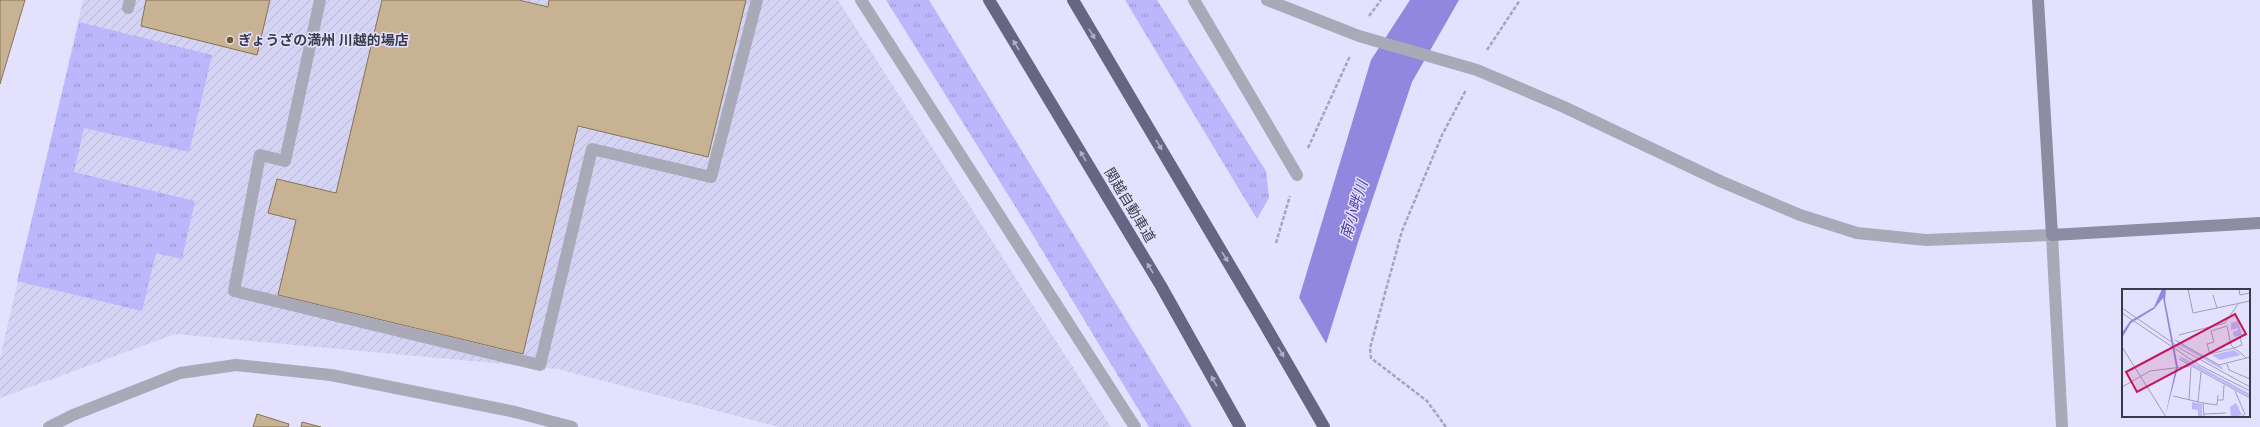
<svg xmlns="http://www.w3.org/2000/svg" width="2260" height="427" viewBox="0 0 2260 427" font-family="'Golos Text','Noto Sans JP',sans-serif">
	<defs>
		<pattern id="industrial-furrows" width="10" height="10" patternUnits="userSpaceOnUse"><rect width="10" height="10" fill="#d4d3f4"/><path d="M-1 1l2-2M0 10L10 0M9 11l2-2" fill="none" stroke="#b7b6d3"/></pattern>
		<pattern id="grass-tufts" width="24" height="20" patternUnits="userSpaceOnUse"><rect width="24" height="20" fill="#bcb7fc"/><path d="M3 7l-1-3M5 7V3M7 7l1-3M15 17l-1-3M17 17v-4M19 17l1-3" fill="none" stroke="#9a96ce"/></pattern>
	</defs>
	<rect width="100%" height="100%" fill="#e3e1fe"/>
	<path fill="url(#industrial-furrows)" d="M83 0H838L1111 427H779L558 369 175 334 0 398V358Z"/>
	<path fill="url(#grass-tufts)" d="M886 0H929L1192 427H1149L1025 222Z
		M1125 0H1157L1266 171 1269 198 1257 219Z
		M79 22 212 55 189 152 84 128 74 172 195 201 182 259 156 253 142 311 17 281Z"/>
	<path fill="#9187df" d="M1410 0H1459L1412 82 1359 239 1300 427H1260L1371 60Z"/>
	<path fill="#e3e1fe" d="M1297 294 1327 345 1302 427H1258Z"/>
	<path fill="#c7b293" stroke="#867255" d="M0 0H25L0 84Z
		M146 0H270L257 55 141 26Z
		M382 0H519L548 7 549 0H746L708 157 578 126 523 354 278 295 296 220 268 213 277 179 336 193Z
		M257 414 289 424 288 427H253Z
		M302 422 321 427H301Z"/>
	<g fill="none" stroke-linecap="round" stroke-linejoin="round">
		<path stroke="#a6a4bc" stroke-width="2.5" stroke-dasharray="4 2" stroke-linecap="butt" d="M1369 16 1381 0
			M1487 50 1520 0
			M1308 148 1350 56
			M1276 243 1290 196
			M1446 427 1427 401 1371 358 1370 348 1402 231 1442 135 1466 90"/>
		<path stroke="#a9a9b8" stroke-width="12" d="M320 0 285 161 260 155 234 291 540 365 592 149 711 177 757 0
			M128 8 130 0
			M49 427 73 415 180 373 236 365 331 375 515 412 572 427"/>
		<path stroke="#a9a9b8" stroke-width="12" d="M861 0 1135 427
			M1194 0 1297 175
			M1267 0 1359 36 1477 70 1564 107 1720 181 1800 215 1857 233 1926 240 2052 235 2062 427"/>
		<path stroke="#8d8ca2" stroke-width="12" d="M2038 0 2052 235 2260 223"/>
		<path stroke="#676584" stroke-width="12" d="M989 0 1161 286 1240 427
			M1073 0 1261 318 1324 427"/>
	</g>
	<defs><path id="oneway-solid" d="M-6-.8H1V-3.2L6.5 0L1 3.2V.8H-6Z"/></defs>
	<g fill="#b1afcd">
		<use href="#oneway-solid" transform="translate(1092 34) rotate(59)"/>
		<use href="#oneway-solid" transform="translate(1016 45) rotate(-121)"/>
		<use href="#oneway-solid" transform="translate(1159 145) rotate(59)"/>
		<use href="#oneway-solid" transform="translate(1083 156) rotate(-121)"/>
		<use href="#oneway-solid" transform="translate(1225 257) rotate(59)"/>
		<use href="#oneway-solid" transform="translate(1150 268) rotate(-121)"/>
		<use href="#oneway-solid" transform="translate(1281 352) rotate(60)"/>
		<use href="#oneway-solid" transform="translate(1214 381) rotate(-119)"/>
	</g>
	<circle fill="#705527" stroke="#e3e1fe" stroke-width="1.5" cx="230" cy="40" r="4"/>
	<g text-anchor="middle" stroke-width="3" stroke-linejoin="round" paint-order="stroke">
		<g font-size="14" font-weight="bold" fill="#3b3a49" stroke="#e3e1fe" text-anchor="start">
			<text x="238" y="45">ぎょうざの満州 川越的場店</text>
		</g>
		<g font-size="14" fill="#3b3a49" stroke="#e3e1fe">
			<text transform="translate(1130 205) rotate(59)" y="5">関越自動車道</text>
		</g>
		<g font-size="15" font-style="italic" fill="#4f39a0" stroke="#e3e1fe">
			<text transform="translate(1354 210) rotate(-73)" y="5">南小畔川</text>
		</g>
	</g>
	<g transform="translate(2122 289)">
		<rect width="128" height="128" fill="#e3e1fe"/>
		<path d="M116 32 120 46 112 48 111 43 116 41V39L109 41V34ZM56 53 100 78 101 81 57 56ZM112 61 119 66 98 71 90 66ZM58 67 128 105V108L59 70ZM70 113 80 115V128H76V121L70 120ZM114 114 120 126 109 128 108 118Z" fill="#bcb7fc"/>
		<path d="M40 0H44L43 11 56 78 43 128 54 78 41 9 32 20 9 34 0 49V44L8 32 32 18Z" fill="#9187df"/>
		<path fill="none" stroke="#a09eb6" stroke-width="1" d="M66 0 71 24 128 12M117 0 118 6 128 4M91 6 95 19M0 19 61 61 128 98M0 24 77 76 128 102M57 46 103 34 116 15M118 48 120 56 112 59 88 65 85 55 92 53 89 42 105 37 109 56 112 59 120 65 124 69M53 51 97 76 128 68M0 58 44 128M57 70 128 109M105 75 107 81 128 90M0 98 28 82 68 77M113 102 123 125 119 128M51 107 81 114 82 128M67 111 69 78M96 111H101L102 96M76 113 79 83M81 114 95 116 96 106M82 125 104 124"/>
		<path fill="#c2185b" fill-opacity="0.15" stroke="#c2185b" stroke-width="2" d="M113 25 124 45 15 103 4 83Z"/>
		<rect width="128" height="128" fill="none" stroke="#3b3a49" stroke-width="2"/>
	</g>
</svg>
